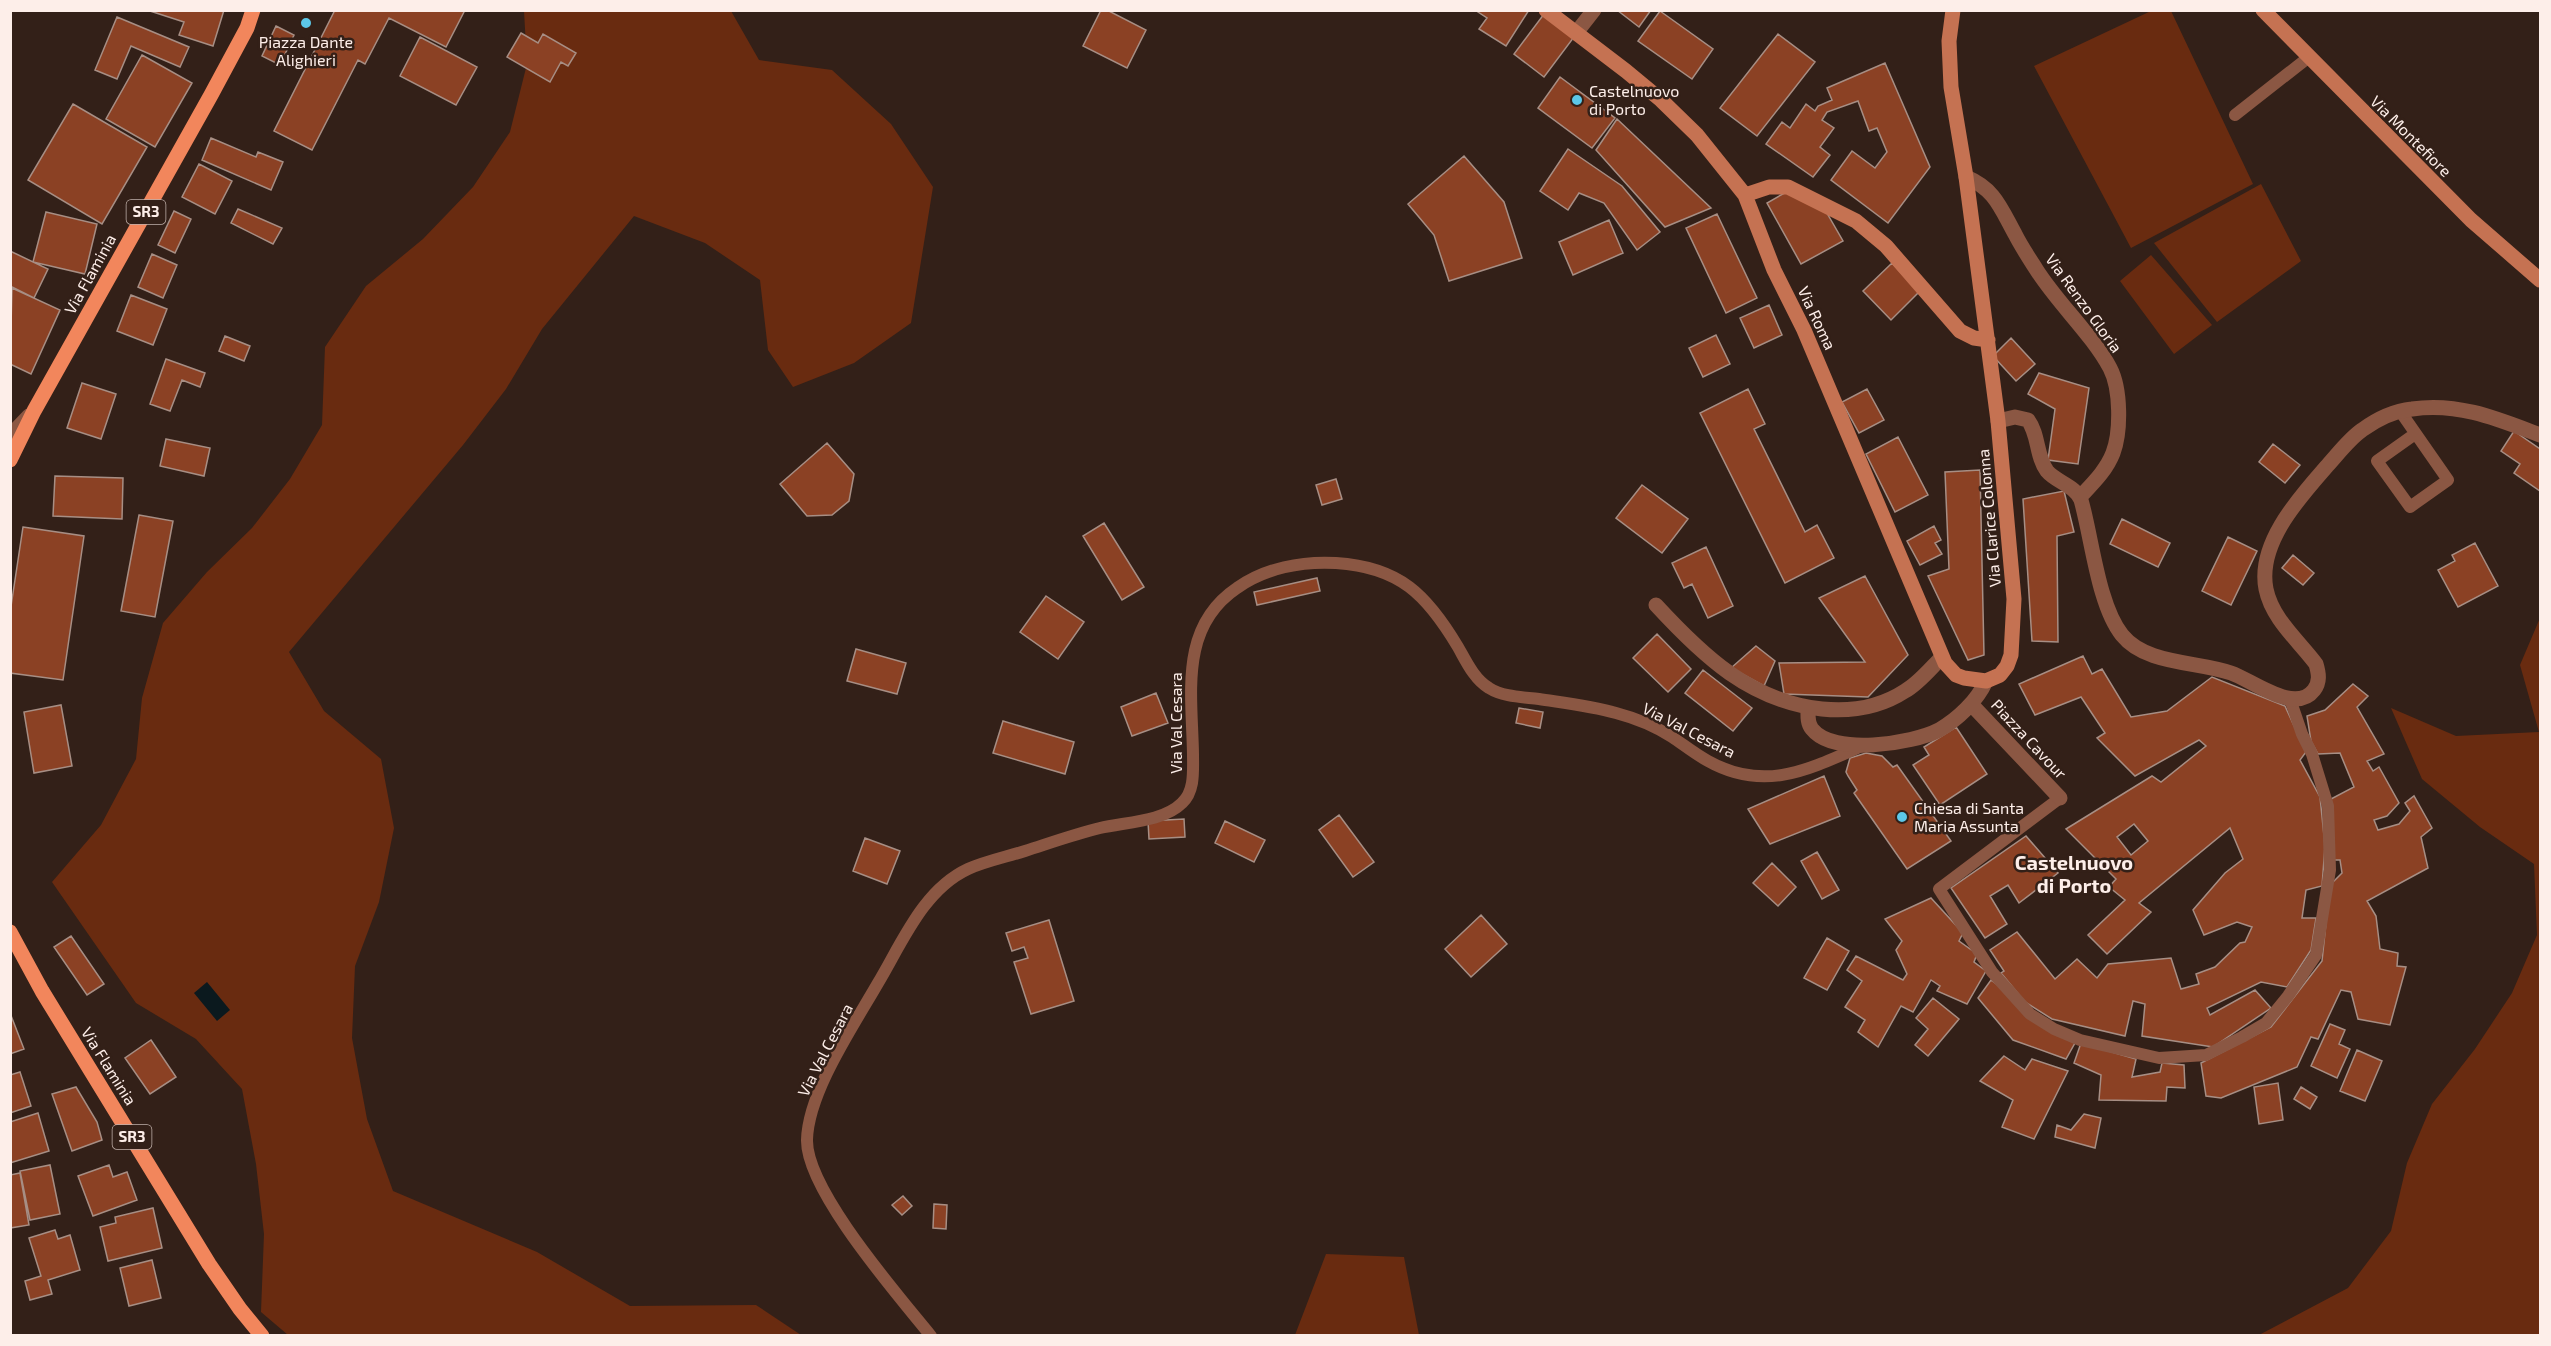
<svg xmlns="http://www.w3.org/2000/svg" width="2551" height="1346" viewBox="0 0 2551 1346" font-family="'Exo 2',sans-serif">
	<rect width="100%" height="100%" fill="#332018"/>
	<path fill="#692b10" d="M524 11H731L759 60 832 70 891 124 933 187 911 323 854 363 793 387 768 350 760 280 705 243 634 216 542 329 506 389 463 445 289 652 324 711 381 759 394 828 379 902 355 966 352 1038 367 1119 393 1191 537 1252 630 1306 756 1305 801 1335H288L261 1312 264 1234 256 1164 242 1089 196 1039 136 1003 52 882 101 825 136 759 142 698 163 623 207 572 252 528 290 479 322 425 325 347 366 286 423 239 473 187 510 132 527 64Z
		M2151 11H2171L2253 184 2131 248 2034 66Z
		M2261 184 2301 261 2217 322 2154 243Z
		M2151 255 2212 325 2174 354 2120 281Z
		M2540 618V1335H2259L2348 1288 2391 1231 2407 1163 2432 1104 2475 1049 2512 993 2537 935 2534 864 2480 827 2422 779 2391 708 2456 736 2539 732 2520 665Z
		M1326 1254 1404 1257 1419 1335H1295Z"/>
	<path fill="#0b191e" d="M207 982 230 1010 217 1021 194 993Z"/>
	<path fill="#8b4124" stroke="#a78e84" stroke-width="1.5" fill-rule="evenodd" d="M224 10 213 46 179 35 184 22 150 11Z
		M335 10H465L446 47 389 18 365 64 358 60 312 150 274 131Z
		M1101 10H1107L1146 30 1127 68 1083 46Z
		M1475 10H1529L1506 46 1479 29 1487 18Z
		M1617 10H1651L1639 27Z
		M1660 11 1713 49 1692 79 1638 41Z
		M1544 14 1574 37 1544 77 1514 54Z
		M117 17 189 47 180 67 131 46 117 79 95 70Z
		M276 26 294 35 280 65 262 56Z
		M521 33 538 43 543 34 576 53 568 66 561 62 550 82 507 57Z
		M1778 34 1815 62 1757 136 1720 108Z
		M420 37 477 67 456 105 400 76Z
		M142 55 192 83 155 147 106 119Z
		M1885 63 1930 167 1888 223 1831 180 1852 151 1875 168 1887 152 1877 128 1869 131 1858 101 1827 112 1822 120 1834 128 1820 147 1830 155 1813 177 1766 144 1782 122 1790 128 1806 104 1815 111 1818 106 1832 100 1827 88Z
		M1560 77 1615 118 1592 148 1538 108Z
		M73 104 147 147 102 224 28 180Z
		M1617 119 1711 208 1665 227 1596 150Z
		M211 138 256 157 258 152 283 162 271 190 202 160Z
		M1568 149 1622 186 1660 232 1637 250 1604 203 1579 193 1568 210 1540 191Z
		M1464 156 1504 202 1522 258 1449 281 1434 235 1408 204Z
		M199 164 232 181 215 214 182 197Z
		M1788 191 1824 208 1843 241 1801 264 1767 203Z
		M238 209 282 228 273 244 231 223Z
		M174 211 191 219 175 253 158 245Z
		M46 212 97 224 85 274 33 262Z
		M1717 214 1757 298 1726 313 1686 228Z
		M1609 220 1623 253 1573 275 1559 242Z
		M10 251 48 269 34 298 10 286Z
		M152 254 177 265 163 298 138 287Z
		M1892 263 1919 292 1891 320 1863 291Z
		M12 288 60 310 31 374 10 364Z
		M131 295 167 309 153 345 117 331Z
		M1769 305 1782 335 1754 348 1740 318Z
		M1716 335 1730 364 1703 377 1689 348Z
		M225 336 250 346 244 361 219 351Z
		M2011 338 2035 364 2016 381 1993 356Z
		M166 359 205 373 200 387 182 380 170 411 150 404Z
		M2039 373 2089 388 2078 464 2048 460 2055 409 2028 394Z
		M82 383 116 394 101 439 67 428Z
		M1748 389 1765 424 1754 429 1805 532 1817 525 1834 558 1785 583 1700 413Z
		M1867 389 1884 420 1859 433 1842 402Z
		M2514 431 2540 449V491L2514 473 2520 464 2501 451Z
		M1898 437 1928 495 1895 512 1866 454Z
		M166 439 210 448 204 476 160 466Z
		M827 443 854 474 849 501 832 515 807 516 780 484Z
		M2273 444 2300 465 2285 483 2259 462Z
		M1980 470 1984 655 1968 660 1928 576 1949 569 1945 472Z
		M55 476 123 478 122 519 53 516Z
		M1336 479 1342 499 1322 505 1316 485Z
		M1642 485 1688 519 1662 553 1616 518Z
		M2064 491 2074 532 2057 536 2058 642 2032 641 2023 499Z
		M139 515 173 521 155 617 121 611Z
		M2122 519 2170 543 2158 567 2110 544Z
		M1104 523 1144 587 1122 600 1083 536Z
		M1934 526 1941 540 1935 543 1942 554 1920 565 1907 541Z
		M23 527 84 536 63 680 10 673V613Z
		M2228 537 2257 551 2231 605 2202 591Z
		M2475 543 2498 586 2458 607 2438 570 2455 561 2452 555Z
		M1706 547 1733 606 1708 618 1692 584 1684 588 1672 563Z
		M2293 555 2314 573 2303 585 2282 568Z
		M1865 576 1908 655 1868 697 1784 694 1779 663 1865 662 1819 598Z
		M1317 578 1320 591 1257 605 1254 592Z
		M1046 596 1084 622 1058 659 1020 632Z
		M1657 634 1691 669 1668 692 1633 658Z
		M1756 646 1775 661 1764 686 1731 668Z
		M856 649 906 663 897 694 847 681Z
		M2083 656 2092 674 2102 669 2131 717 2167 711 2212 677 2285 706 2306 752 2300 760 2320 797 2325 846 2322 886 2306 890 2302 918H2316L2311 950 2287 987 2261 982 2207 1008 2210 1015 2255 990 2271 1008 2213 1047 2142 1036 2145 1004 2133 1001 2125 1036 2052 1019 2025 1002 2001 973 2004 971 1990 950 2017 932 2055 979 2077 959 2097 978 2108 964 2171 958 2181 989 2199 984 2196 974 2215 967 2240 943 2245 942 2252 927 2237 922 2204 935 2193 910 2225 873 2243 859 2230 828 2139 903 2151 912 2107 954 2088 935 2125 900 2109 887 2116 879 2066 829 2152 776 2161 782 2206 746 2199 740 2135 776 2097 738 2105 733 2081 697 2035 715 2019 684ZM2134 824 2148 841 2131 855 2117 837Z
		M1703 670 1752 708 1733 731 1685 693Z
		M2353 684 2368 696 2357 707 2384 754 2367 761 2373 771 2379 767 2399 803 2387 816 2374 820 2378 830 2399 824 2410 811 2405 803 2414 796 2432 828 2421 837 2428 868 2367 901 2376 916 2380 949 2398 953 2397 966 2406 967 2390 1025 2358 1019 2351 992 2341 990 2318 1039 2311 1037 2297 1067 2221 1098 2206 1096 2201 1063 2271 1027 2322 961 2330 885 2342 873 2340 860H2332L2331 799 2354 787 2340 753 2318 754 2311 741 2307 716 2325 710Z
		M1156 693 1168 723 1132 736 1121 707Z
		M61 705 72 766 34 773 24 712Z
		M1519 708 1543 712 1540 728 1516 723Z
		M1003 721 1074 742 1065 774 993 753Z
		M1956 727 1987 774 1940 805 1913 765 1929 755 1924 747Z
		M1866 753 1882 756 1893 767 1897 765 1951 841 1907 869 1854 793 1857 790 1848 776 1846 772 1850 758Z
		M1824 776 1840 816 1770 844 1748 809Z
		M1339 815 1374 862 1353 877 1319 830Z
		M1184 819 1185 837 1149 839 1148 821Z
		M1225 821 1265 840 1254 862 1215 843Z
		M2026 836 2058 873 2019 903 2008 885 1990 896 2007 924 1985 938 1951 888Z
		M865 838 900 851 887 884 853 871Z
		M1817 852 1839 890 1822 899 1801 861Z
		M1772 863 1796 887 1778 906 1753 883Z
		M1931 898 1963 933 1959 941 1977 954 1974 962 1986 971 1967 1004 1937 991 1940 986 1931 980 1913 1012 1901 1006 1878 1047 1858 1032 1865 1020 1845 1007 1862 981 1847 970 1856 956 1903 980 1907 974 1896 950 1902 941 1885 919Z
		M1481 915 1507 944 1471 977 1445 949Z
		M1049 920 1074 1001 1031 1014 1014 962 1028 958 1024 947 1012 951 1006 933Z
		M71 936 104 984 87 995 54 947Z
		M1827 938 1849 951 1827 990 1804 978Z
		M1991 980 2075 1043 2066 1059 2013 1040 1978 998Z
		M1933 998 1959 1019 1928 1056 1915 1045 1928 1029 1916 1018Z
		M10 1013 24 1049 10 1054Z
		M2330 1024 2345 1030 2339 1044 2350 1049 2337 1078 2311 1066Z
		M151 1040 176 1077 150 1094 125 1058Z
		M2081 1043 2136 1059 2132 1077 2160 1072 2162 1063 2184 1065 2185 1088 2167 1087 2166 1101 2099 1100 2101 1075 2074 1063Z
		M2357 1050 2382 1061 2365 1101 2340 1091Z
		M2004 1056 2025 1070 2032 1059 2068 1071 2034 1139 2002 1127 2013 1100 1980 1081Z
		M20 1072 31 1106 10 1113V1075Z
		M2278 1083 2283 1120 2259 1124 2254 1087Z
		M76 1087 97 1122 102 1140 72 1151 52 1094Z
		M2301 1087 2317 1097 2310 1109 2294 1099Z
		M38 1113 49 1151 10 1163V1122Z
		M2084 1114 2101 1118 2095 1148 2055 1137 2057 1125 2071 1130Z
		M50 1165 60 1214 30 1220 20 1171Z
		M109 1165 113 1177 127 1172 137 1200 93 1216 78 1176Z
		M20 1173 29 1225 10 1228V1175Z
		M903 1196 912 1206 902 1215 892 1205Z
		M934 1204 947 1205 946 1229 933 1228Z
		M153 1208 162 1248 108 1261 100 1227 116 1223 115 1217Z
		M55 1230 58 1239 70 1235 80 1270 48 1280 52 1294 30 1300 25 1281 41 1276 29 1238Z
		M152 1260 161 1298 129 1306 120 1268Z"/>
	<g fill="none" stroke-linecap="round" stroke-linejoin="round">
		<path stroke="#8b5743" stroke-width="12" d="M2235 115 2309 57
			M2400 411 2448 480 2410 507 2377 461 2415 434
			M2060 798 1939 889 1992 972 2030 1014 2054 1029 2080 1040 2159 1058 2206 1055 2242 1037 2266 1023 2288 996 2316 955 2330 870 2328 806 2312 754 2302 734 2290 699
			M931 1336C898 1295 806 1190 807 1140 808 1092 854 1025 878 983 902 943 923 890 968 869 986 861 1006 857 1025 851 1050 843 1075 834 1100 828 1125 822 1163 822 1182 803 1195 791 1193 771 1193 754 1192 693 1179 627 1237 588 1265 568 1302 561 1336 563 1400 567 1427 595 1458 647 1466 661 1474 679 1489 688 1503 697 1523 697 1539 699 1565 703 1591 706 1616 713 1635 718 1655 726 1672 737 1684 745 1695 754 1708 761 1765 793 1810 769 1864 745"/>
		<path stroke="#8b5743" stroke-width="15" d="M1576 33 1594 10
			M1966 177C1995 189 2001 209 2015 234 2021 246 2029 258 2036 269 2058 304 2091 333 2110 368 2121 389 2121 432 2113 453 2106 471 2092 484 2080 497
			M1998 421 2015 417 2028 420C2039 435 2036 456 2047 471 2056 482 2076 486 2081 500 2092 538 2098 605 2122 635 2146 665 2197 661 2231 673 2252 680 2295 715 2314 690 2320 682 2319 674 2316 664 2299 641 2272 619 2266 589 2257 543 2300 497 2327 466 2338 454 2349 439 2362 430 2377 419 2394 411 2412 409 2458 402 2498 419 2540 435
			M10 436 29 416
			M1656 605C1703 656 1750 701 1822 709 1852 712 1879 708 1905 691 1919 683 1930 669 1942 657
			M1971 704 2060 798
			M1808 707C1808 715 1807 723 1812 729 1833 756 1912 744 1939 730 1958 719 1977 701 1986 681"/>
		<path stroke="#c57252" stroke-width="15" d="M1546 10 1626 71 1661 100 1697 135 1745 195 1774 270 1804 330 1945 663 1956 675 1964 678 1986 681 2000 675 2007 666 2011 655 2014 599 1998 421 1966 177 1951 87 1949 41 1953 10
			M2263 10 2471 220 2540 280
			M1745 195 1769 187H1788L1856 221 1886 246 1960 331 1974 338 1988 340"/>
		<path stroke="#f2865c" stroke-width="15" d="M10 460 34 411 211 95 247 28 253 10
			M10 932 42 991 209 1264 240 1309 262 1336"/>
	</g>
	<g fill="#5cc7e8" stroke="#332018" stroke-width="2">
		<circle cx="306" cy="23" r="6"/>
		<circle cx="1577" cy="100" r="6"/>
		<circle cx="1902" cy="817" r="6"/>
	</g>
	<g text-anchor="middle" stroke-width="5" stroke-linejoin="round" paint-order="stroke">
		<g fill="#332018" stroke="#c0b0aa" stroke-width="1.5">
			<rect x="126.5" y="200" width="39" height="24" rx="4.5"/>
			<rect x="112.5" y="1125" width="39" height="24" rx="4.5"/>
		</g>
		<g font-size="15" font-weight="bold" fill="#fdeee9">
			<text x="146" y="217">SR3</text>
			<text x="132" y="1142">SR3</text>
		</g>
		<g font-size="16" fill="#fdeee9" stroke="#332018" text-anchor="start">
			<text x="306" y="48" text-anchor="middle">Piazza Dante<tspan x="306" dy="18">Alighieri</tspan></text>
			<text x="1589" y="97">Castelnuovo<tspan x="1589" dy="18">di Porto</tspan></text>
			<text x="1914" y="814">Chiesa di Santa<tspan x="1914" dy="18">Maria Assunta</tspan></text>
		</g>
		<g font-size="16" fill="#fdeee9" stroke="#332018">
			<text transform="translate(2411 136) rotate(45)" y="6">Via Montefiore</text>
			<text transform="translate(90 274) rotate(-61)" y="6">Via Flaminia</text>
			<text transform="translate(2084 303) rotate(54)" y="6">Via Renzo Gloria</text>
			<text transform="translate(1817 318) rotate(65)" y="6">Via Roma</text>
			<text transform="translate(1989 518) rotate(-95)" y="6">Via Clarice Colonna</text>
			<text transform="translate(1176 723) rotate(-90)" y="6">Via Val Cesara</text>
			<text transform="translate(1689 730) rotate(27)" y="6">Via Val Cesara</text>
			<text transform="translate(2029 739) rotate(47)" y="6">Piazza Cavour</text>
			<text transform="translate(825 1050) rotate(-63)" y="6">Via Val Cesara</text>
			<text transform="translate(109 1066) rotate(58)" y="6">Via Flaminia</text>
		</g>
		<g font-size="20" font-weight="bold" fill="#fdeee9" stroke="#332018">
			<text x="2074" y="870">Castelnuovo<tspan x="2074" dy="23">di Porto</tspan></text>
		</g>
	</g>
	<rect width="2551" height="1346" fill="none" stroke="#fdeee9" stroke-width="24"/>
</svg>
